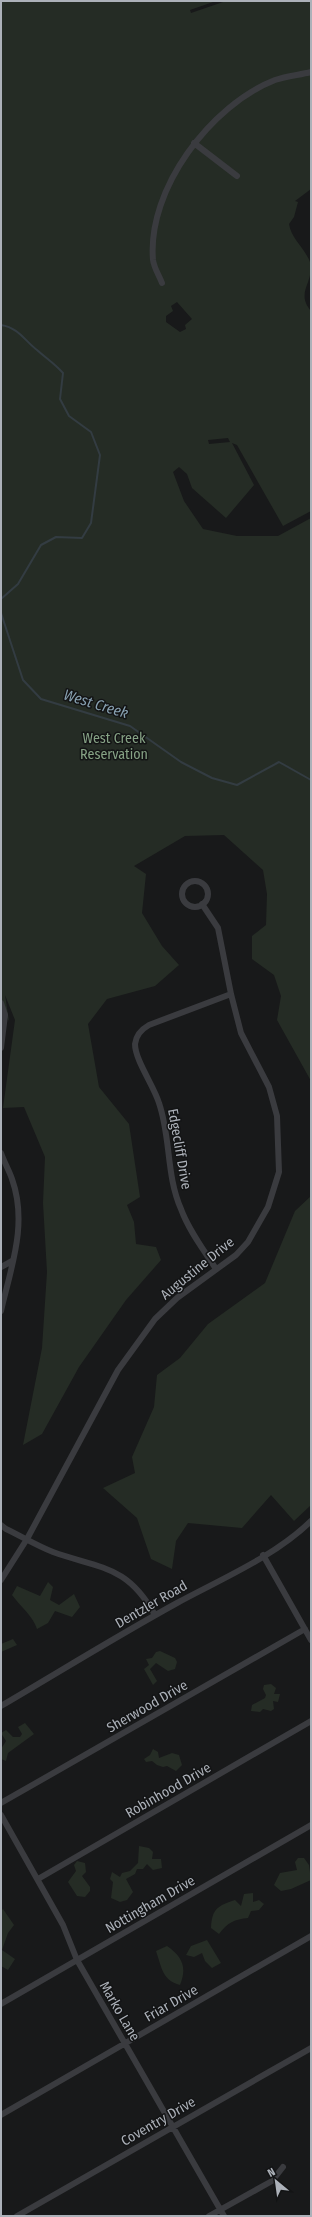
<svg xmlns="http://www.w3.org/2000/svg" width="312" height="2217" viewBox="0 0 312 2217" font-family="'Fira Sans Condensed',sans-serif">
	<rect width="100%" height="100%" fill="#18191a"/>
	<path fill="#252c25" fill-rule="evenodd" d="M1 1H216L190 10 191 13 226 1H311V189L295 201 298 202 294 217 289 224C291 239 307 250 311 265 312 285 296 293 311 311V511L283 526 237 445 232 443 254 485 226 518 192 488 187 474 179 467 173 472 184 501 203 529 237 536H278L311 518V1081L277 1020 281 996 274 975 252 959V936L266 925 267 894 263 870 224 835 185 836 134 866 146 874 142 913 162 946 179 965 155 986 107 999 88 1024 99 1087 129 1124 140 1197 127 1205 134 1222 136 1244 156 1247 161 1260 126 1300 79 1367 42 1434 23 1445 42 1348 47 1272 43 1203 45 1157 24 1107 3 1108 15 1020 5 995 9 1021 1 1006ZM177 302 192 319 185 325 186 329 180 332 166 322V316L173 311 171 306ZM228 438 230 442 209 444 208 440Z
		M311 1196V1505L294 1521 271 1495 242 1528 188 1523 176 1541 172 1569 151 1559 137 1518 103 1488 135 1473 132 1457 154 1407 157 1375 180 1358 208 1324 265 1283 295 1211Z
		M48 1582 53 1587 50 1600 59 1605 74 1594 80 1607 72 1617 55 1611 48 1623 37 1629C33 1616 20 1606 12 1595L17 1586 40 1596Z
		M13 1639 17 1645 1 1652V1644Z
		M160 1651 175 1658 177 1662 175 1669 168 1671 156 1663 150 1669 157 1681 153 1685 144 1669 149 1665 146 1659 152 1658 156 1652Z
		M271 1684 276 1688 274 1694H280L278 1702 273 1701 274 1709 271 1711 263 1709 260 1712 251 1711 252 1705 265 1698 266 1695 263 1689 264 1685Z
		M25 1723 34 1734 8 1753 6 1761 1 1759V1749L6 1741 1 1733 6 1730 13 1737H20L22 1734 18 1727Z
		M153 1749 158 1752 159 1758 172 1753 179 1755 182 1765 176 1771 167 1766 163 1767 157 1765 152 1761 146 1762 144 1759 150 1755Z
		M139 1846 149 1848 153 1852 152 1859H161L162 1868 153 1870 147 1864 143 1869H137L135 1874 126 1879 133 1892 127 1900 120 1902 111 1898 113 1882 110 1879 112 1872 120 1877 122 1873 130 1871 138 1863Z
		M298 1858H304L309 1865 311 1880 291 1889 281 1891 274 1885 280 1873 297 1870 295 1862Z
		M77 1861 85 1863 86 1872 82 1876 90 1887V1891L85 1897 77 1896 68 1882 76 1871 74 1865Z
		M253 1893V1902L259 1900 264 1904 259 1910 251 1911 248 1918C235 1919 227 1923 219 1934L211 1928C212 1908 218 1906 235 1900L241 1906 244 1894Z
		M3 1909 14 1925 8 1933 2 1950 15 1959 8 1970 1 1966V1911Z
		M207 1940 221 1963 212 1968 205 1961 202 1953 194 1957 186 1955 191 1946Z
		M167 1946C183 1957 187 1968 180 1985 162 1980 162 1968 156 1951Z"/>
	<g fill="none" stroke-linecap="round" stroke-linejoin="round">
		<path stroke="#333c42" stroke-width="2" d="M1 325C19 328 24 340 37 350 47 359 54 363 63 373L60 399 69 416 91 432 100 455 91 523 82 538 56 537 41 545 18 584 1 599
			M1 613 23 680 41 699 130 726 181 762 212 778 237 785 279 762 311 780"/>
		<path stroke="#3a3b3f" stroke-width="6" d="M194 143 237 176
			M162 283C159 275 154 268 153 260 147 189 211 105 275 80 287 76 299 75 311 72
			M182 894a13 13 0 1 1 26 0a13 13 0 1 1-26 0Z
			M1 1003 5 1015 1 1048
			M1 1153C4 1162 9 1170 12 1179 28 1224 11 1267 1 1311
			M1 1267 12 1261
			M216 1269C204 1250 189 1231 181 1209 166 1175 171 1138 159 1103 154 1086 135 1060 135 1044 136 1035 142 1029 149 1025L231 994
			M1 1525 6 1529C21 1536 37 1546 53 1552 101 1569 127 1565 155 1615
			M263 1555 311 1640
			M1 1580 27 1539 118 1370 155 1319 177 1298 236 1255 248 1242 268 1207 279 1172 277 1116 269 1087 241 1033 231 994 218 928 202 904
			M1 1706C59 1672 117 1636 177 1603 221 1579 274 1557 311 1521
			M1 1803 305 1629
			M1 1815 63 1925 77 1960 224 2216
			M38 1879 311 1721
			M1 2004 311 1825
			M1 2115 311 1936
			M17 2216 311 2048
			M209 2216 272 2181 283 2167"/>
	</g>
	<g text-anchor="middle" stroke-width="3" stroke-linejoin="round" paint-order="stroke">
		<g font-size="14" fill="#86a285" stroke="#131415">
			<text x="114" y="743">West Creek<tspan x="114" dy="16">Reservation</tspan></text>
		</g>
		<g font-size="14" fill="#acb1b9" stroke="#131415">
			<text transform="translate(180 1149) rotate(80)" y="5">Edgecliff Drive</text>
			<text transform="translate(197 1268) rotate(-39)" y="5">Augustine Drive</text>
			<text transform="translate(151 1604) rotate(-30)" y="5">Dentzler Road</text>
			<text transform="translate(147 1706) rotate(-30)" y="5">Sherwood Drive</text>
			<text transform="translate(168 1790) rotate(-30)" y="5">Robinhood Drive</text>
			<text transform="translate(150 1904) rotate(-30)" y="5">Nottingham Drive</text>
			<text transform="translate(171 2003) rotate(-30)" y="5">Friar Drive</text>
			<text transform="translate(120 2011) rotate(60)" y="5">Marko Lane</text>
			<text transform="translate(158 2121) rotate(-30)" y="5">Coventry Drive</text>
		</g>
		<g font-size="15" font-style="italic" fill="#87a0b0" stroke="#131415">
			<text transform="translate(96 704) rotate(17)" y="5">West Creek</text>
		</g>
	</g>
	<rect width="312" height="2217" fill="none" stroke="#acb1b9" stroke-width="4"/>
	<g transform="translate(276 2181) rotate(331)" stroke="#131415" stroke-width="3" paint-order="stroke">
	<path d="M0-3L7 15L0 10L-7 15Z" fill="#acb1b9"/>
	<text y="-6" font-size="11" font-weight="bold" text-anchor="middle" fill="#acb1b9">N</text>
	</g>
</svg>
